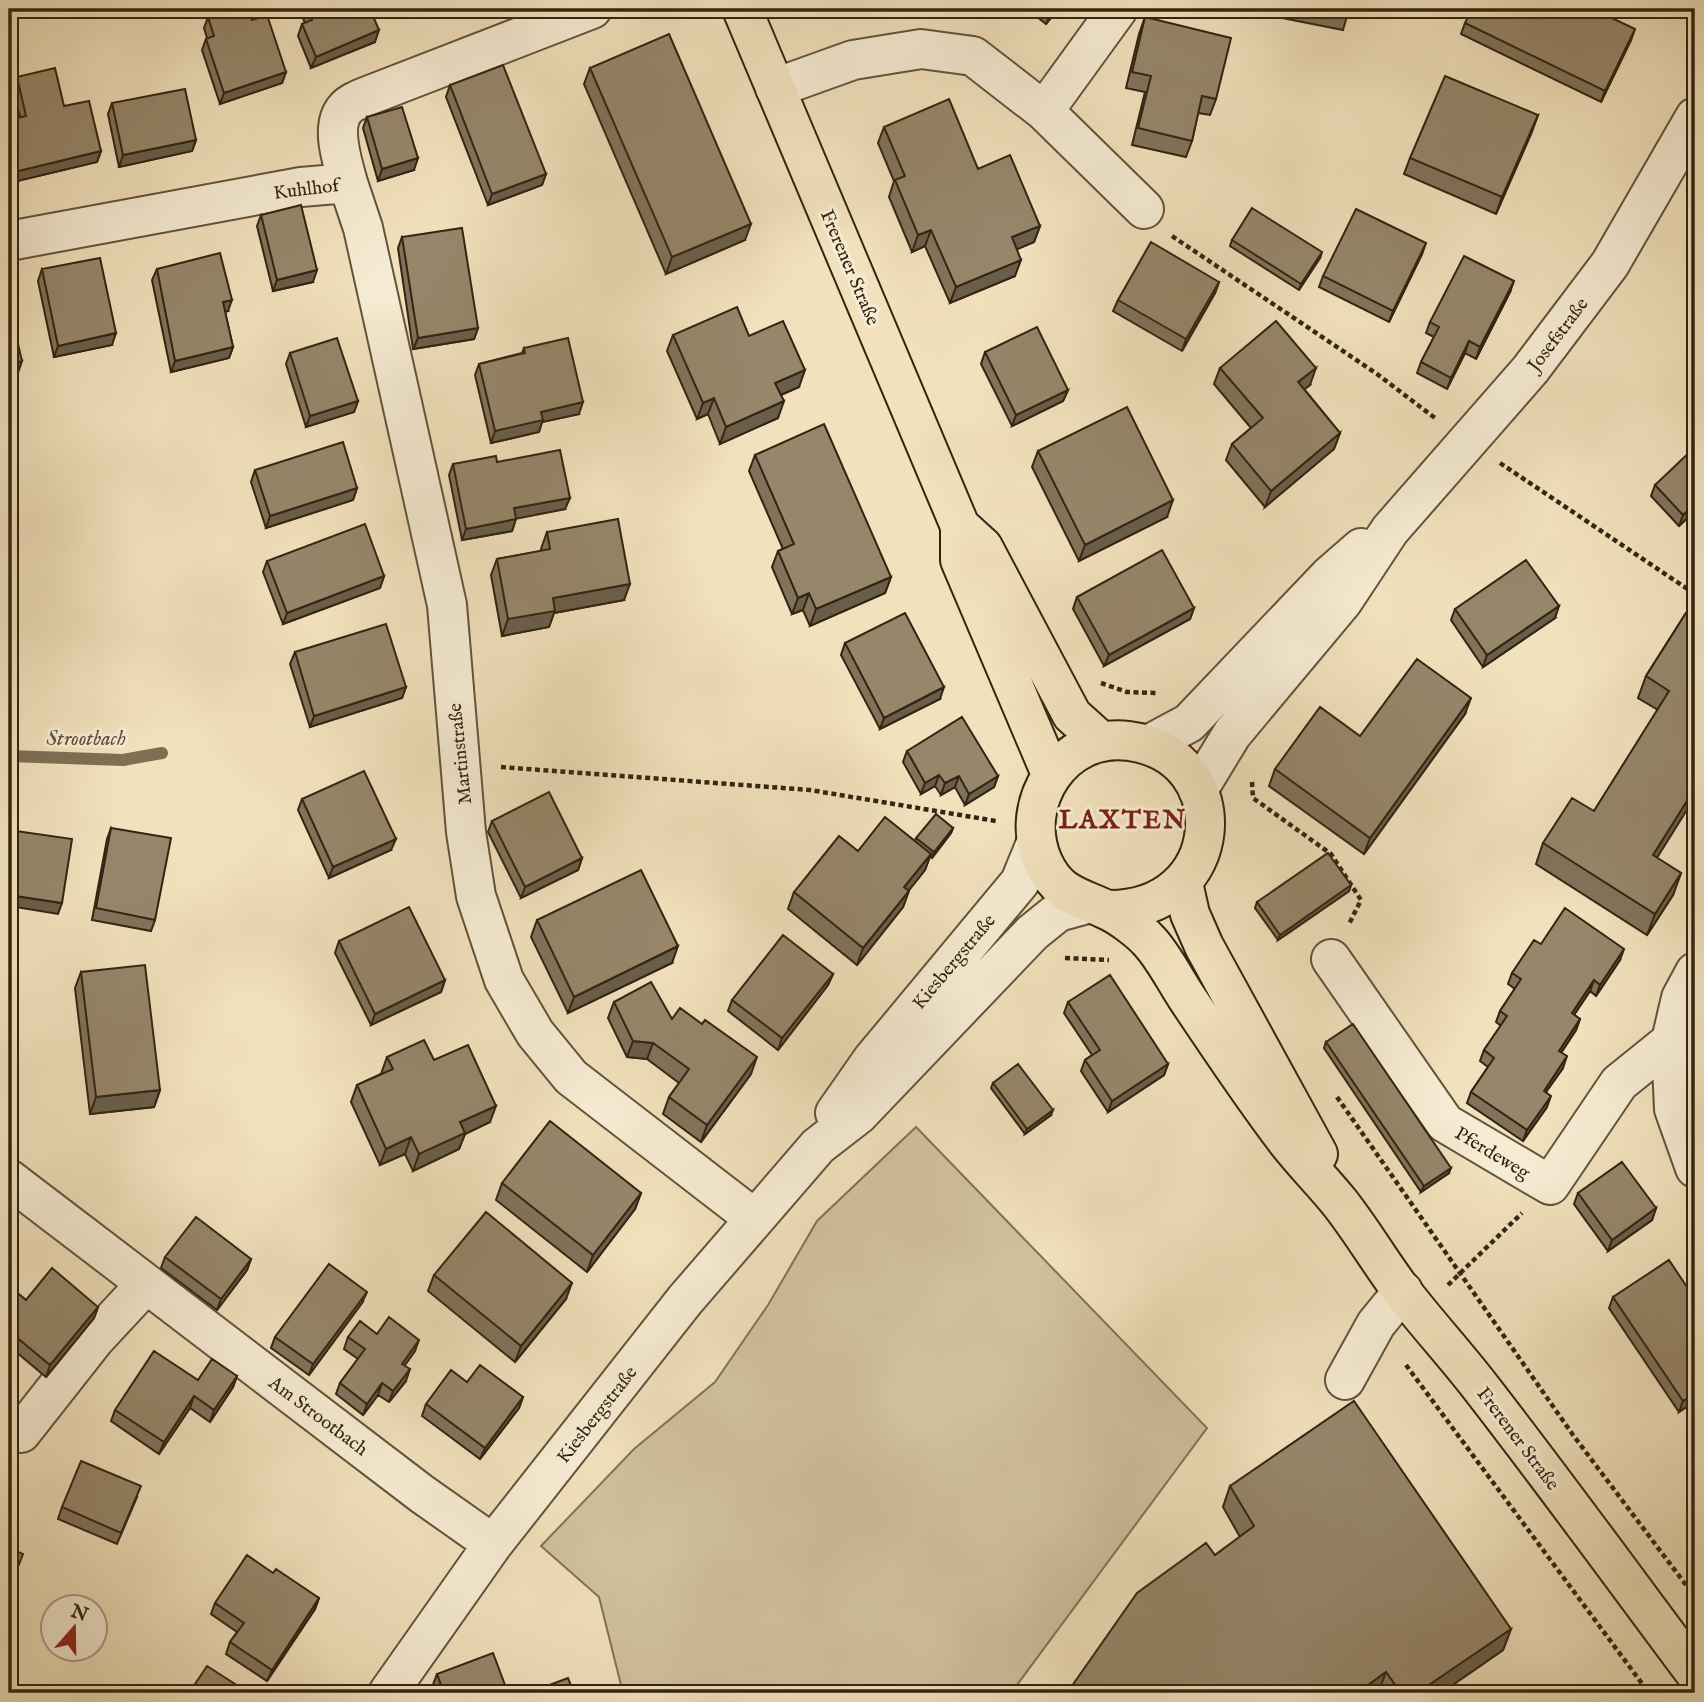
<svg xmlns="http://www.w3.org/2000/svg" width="1704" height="1702" viewBox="0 0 1704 1702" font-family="'IM FELL English',serif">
	<rect width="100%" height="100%" fill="#f1e1bc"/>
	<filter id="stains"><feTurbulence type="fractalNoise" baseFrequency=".00286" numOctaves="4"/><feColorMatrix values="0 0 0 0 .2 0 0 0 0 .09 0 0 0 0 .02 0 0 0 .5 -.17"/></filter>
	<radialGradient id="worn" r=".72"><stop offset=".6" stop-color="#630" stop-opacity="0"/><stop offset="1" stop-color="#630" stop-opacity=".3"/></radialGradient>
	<path fill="#d1c19f" stroke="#827258" stroke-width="2" d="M916 1127 1207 1428 1011 1693H623L599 1597 541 1546 634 1449 715 1382 768 1305 817 1221Z"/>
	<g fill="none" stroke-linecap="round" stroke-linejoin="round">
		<path stroke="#7e6f55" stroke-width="12" d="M9 756 123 760 162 753"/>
		<defs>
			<path id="minor" d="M775 88 853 60 921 49 973 56 1044 111 1144 209
				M1044 111 1118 9
				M348 183 363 228 447 605 466 832 476 896 504 980 535 1033 571 1077 755 1219
				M9 241 301 187 348 183C343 163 329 126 346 108 351 102 363 98 370 95L592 9
				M1148 745 1189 723 1330 575 1361 548
				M1198 790 1232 734 1343 601 1390 530 1530 370 1610 264 1695 117
				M1331 959 1445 1123 1550 1185 1619 1083 1671 1041
				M1695 972 1681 998 1671 1041 1674 1109 1695 1168
				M835 1113 872 1060 1020 882 1036 843
				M9 1179 422 1494 493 1544
				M1345 1380 1376 1324 1403 1291
				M21 1433 95 1339 146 1284
				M388 1693 493 1544 685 1300 818 1146 858 1115 1032 933 1058 912 1087 904"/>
			<path id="major" d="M742 9 960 526V560L1051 774
				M960 526 983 547 1072 715 1102 742
				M1183 883 1190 914 1204 946 1318 1154
				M1107 910C1229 912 1238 755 1129 741 1063 732 1017 803 1043 862 1058 895 1078 896 1107 910 1120 916 1139 930 1149 941 1164 957 1175 980 1187 998 1219 1046 1251 1094 1286 1140 1303 1162 1323 1182 1340 1203 1362 1231 1380 1262 1401 1290 1427 1324 1456 1355 1482 1389 1555 1483 1624 1578 1695 1673"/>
		</defs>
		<use href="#minor" stroke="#62533c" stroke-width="42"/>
		<use href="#major" stroke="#332412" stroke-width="42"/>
		<path stroke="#332412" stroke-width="4.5" stroke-dasharray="5 3.5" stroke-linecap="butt" d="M1172 236 1377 374 1435 418
			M1500 463 1695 594
			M1101 683 1127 692 1157 693
			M501 767 810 790 996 821
			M1252 782 1253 798 1331 854 1361 900 1349 924
			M1065 958 1109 960
			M1337 1097 1573 1435 1695 1597
			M1448 1285 1522 1213
			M1406 1365 1649 1693"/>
		<use href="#minor" stroke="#f6ecd3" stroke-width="38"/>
		<use href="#major" stroke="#f1e1bc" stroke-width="38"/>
	</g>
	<path fill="#81735b" stroke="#332412" stroke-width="2" d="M299 9H370L375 42 311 68 298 36 302 24 305 23Z
		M1027 9H1058L1046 24Z
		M1284 9H1349L1343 30 1282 18Z
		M208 17 252 20 286 72 282 83 220 104 202 50 206 39 207 38 204 28Z
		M1145 17 1216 99 1210 115 1198 113 1192 141 1186 157 1132 145 1145 92 1126 88 1139 34Z
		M1465 23 1631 40 1601 102 1461 34Z
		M590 68 745 240 666 274 584 84Z
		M17 77 64 106 101 151 97 162 9 183V120L20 117 13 89Z
		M450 85 546 174 542 185 488 205 446 97Z
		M112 103 196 140 192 151 119 167 108 114Z
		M1538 115 1496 214 1404 174 1410 158Z
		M367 117 414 170 378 181 363 128Z
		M884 127 978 169 1040 226 1034 242 1017 249 1015 276 950 303 925 246 912 252 889 197 894 181 878 143Z
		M261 215 313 282 273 291 257 226Z
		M402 237 478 328 474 339 413 349 398 248Z
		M1232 240 1320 258 1299 290 1230 246Z
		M1422 254 1389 322 1319 287 1323 276Z
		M42 269 112 345 54 357 38 281Z
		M157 269 228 311 225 312 233 347 229 358 171 372 152 280Z
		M1219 282 1215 293 1182 351 1113 311 1118 300Z
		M1510 292 1476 359 1465 353 1447 389 1417 373 1421 362 1434 337 1426 333 1430 322Z
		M673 335 749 336 799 387 781 395 778 418 720 444 708 414 697 419 667 351Z
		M524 348 579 414 542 422 539 432 491 443 475 375 479 364 522 353Z
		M985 352 1068 390 1063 401 1012 426 981 364Z
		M290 353 358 401 354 412 306 427 286 364Z
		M1220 368 1310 385 1304 389 1340 433 1334 449 1265 507 1226 460 1232 444 1251 428 1214 384Z
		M1038 451 1167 517 1079 561 1032 467Z
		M755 455 891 577 885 593 810 626 803 610 792 614 772 567 778 551 783 549 749 471Z
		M497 462 565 509 516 518 512 531 462 540 449 475 453 464Z
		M255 470 357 488 353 500 266 528 251 482Z
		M1655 485 1695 511 1679 526 1651 496Z
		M547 532 624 600 554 613 549 627 502 636 491 575 497 559 542 551 541 549Z
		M267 561 384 576 380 588 283 624 263 572Z
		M1077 597 1194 608 1190 619 1104 666 1073 609Z
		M1455 609 1555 618 1483 667 1451 620Z
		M1686 613 1657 858 1681 873 1673 895 1647 935 1536 864 1543 843 1594 811 1658 710 1638 698 1646 676Z
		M845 643 940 699 880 729 841 655Z
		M295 652 406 687 402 698 310 727 290 664Z
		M1465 714 1364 854 1269 786 1275 769 1360 736Z
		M907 751 998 776 994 787 965 805 955 787 941 795 935 786 921 794 903 762Z
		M302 799 391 850 329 878 298 810Z
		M492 821 582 858 578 870 521 898 488 832Z
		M111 828 155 920 151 931 92 920 107 839Z
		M953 828 951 833 932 858 930 856 925 870 909 890 903 907 857 965 788 909 794 892 858 851 915 841 916 838Z
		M1351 885 1349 891 1278 940 1255 908 1257 902Z
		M537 920 672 963 568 1013 531 937Z
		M339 941 445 980 441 992 371 1025 335 953Z
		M1541 944 1620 960 1596 996 1590 991 1574 1015 1580 1019 1576 1030 1561 1053 1563 1068 1546 1092 1547 1107 1523 1141 1467 1103 1471 1092 1488 1067 1480 1061 1484 1050 1501 1026 1496 1022 1500 1011 1515 989 1508 984 1512 973Z
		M81 972 160 1090 154 1107 90 1114 75 988Z
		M833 974 828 985 778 1050 728 1011 732 1000Z
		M614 1002 672 1019 751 1074 701 1142 663 1114 669 1097 679 1083 647 1059 627 1057 608 1018Z
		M1068 1002 1168 1064 1164 1075 1108 1112 1081 1071 1085 1060 1092 1055 1064 1013Z
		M1326 1042 1449 1173 1421 1192 1324 1048Z
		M387 1057 434 1060 490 1122 465 1134 459 1149 413 1171 405 1154 380 1165 351 1102 357 1085 381 1074Z
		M993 1083 1051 1115 1025 1134 991 1088Z
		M502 1183 641 1193 635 1209 587 1272 496 1200Z
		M1578 1193 1656 1208 1652 1220 1608 1251 1574 1204Z
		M165 1257 251 1259 247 1270 217 1310 161 1268Z
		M434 1275 566 1299 515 1362 428 1291Z
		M9 1286 26 1300 98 1307 94 1318 46 1377 9 1346Z
		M1613 1297 1695 1401 1679 1412 1609 1308Z
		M362 1303 309 1375 271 1348 275 1337Z
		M377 1334 415 1351 404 1366 406 1381 389 1402 378 1395 363 1415 336 1394 340 1383 358 1359 344 1349 348 1337Z
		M237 1376 233 1387 210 1422 190 1408 159 1454 111 1421 115 1410 198 1380Z
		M523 1397 519 1408 480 1459 422 1416 426 1404Z
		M1230 1486 1511 1629 1503 1650 1441 1693H1067L1215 1555 1240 1537 1223 1507Z
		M137 1497 117 1544 58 1519 62 1507Z
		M273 1573 319 1598 315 1609 267 1681 226 1654 230 1642 237 1632 211 1614 215 1603Z
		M437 1674 508 1693H432L431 1690Z"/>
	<path fill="#695e4a" stroke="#332412" stroke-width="2" d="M1052 9H1058L1046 24Z
		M1635 29 1631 40 1601 102 1605 91Z
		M379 30 375 42 311 68 316 57Z
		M286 72 282 83 220 104 224 93Z
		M1538 115 1532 132 1496 214 1502 197Z
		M196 140 192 151 119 167 123 155Z
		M101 151 97 162 9 183V176L10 173Z
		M418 158 414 170 378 181 382 169Z
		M546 174 542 185 488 205 492 194Z
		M751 224 745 240 666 274 672 257Z
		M1040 226 1034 242 1006 254 1012 237Z
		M931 230 925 246 912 252 918 235Z
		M1426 243 1422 254 1389 322 1393 311Z
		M1322 252 1320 258 1299 290 1301 284Z
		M1021 260 1015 276 950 303 956 287Z
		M317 270 313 282 273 291 277 280Z
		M1514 281 1510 292 1476 359 1480 347Z
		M1219 282 1215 293 1182 351 1186 339Z
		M232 300 228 311 219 314 223 302Z
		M478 328 474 339 413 349 418 338Z
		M116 333 112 345 54 357 58 346Z
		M1469 341 1465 353 1447 389 1451 378Z
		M233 347 229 358 171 372 175 361Z
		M22 361 18 373 9 375V365Z
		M1316 368 1310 385 1292 399 1298 382Z
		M805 370 799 387 769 400 775 383Z
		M1068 390 1063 401 1012 426 1016 415Z
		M714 398 708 414 697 419 703 403Z
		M358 401 354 412 306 427 310 416Z
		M784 401 778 418 720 444 726 427Z
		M583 402 579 414 542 422 539 432 491 443 495 431 541 412Z
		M1340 433 1334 449 1265 507 1271 491Z
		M357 488 353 500 266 528 270 516Z
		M570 498 565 509 510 520 514 508Z
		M1173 500 1167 517 1079 561 1085 545Z
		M1695 504V511L1679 526 1683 515Z
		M516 519 512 531 462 540 466 529Z
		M384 576 380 588 283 624 287 613Z
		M891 577 885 593 810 626 816 609Z
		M630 584 624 600 554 613 549 627 502 636 508 619 553 598Z
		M809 593 803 610 792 614 798 598Z
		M1559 606 1555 618 1483 667 1487 655Z
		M1194 608 1190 619 1104 666 1109 655Z
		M406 687 402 698 310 727 314 716Z
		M944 687 940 699 880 729 884 718Z
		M1471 698 1465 714 1364 854 1370 838Z
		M939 775 935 786 921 794 925 783Z
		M959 776 955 787 941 795 945 783Z
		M998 776 994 787 965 805 969 794Z
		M1695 788V797L1645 877 1653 855Z
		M953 828 951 833 932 858 934 852Z
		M396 839 391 850 329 878 333 867Z
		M931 854 925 870 898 904 904 887Z
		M582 858 578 870 521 898 525 887Z
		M1681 873 1673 895 1647 935 1655 914Z
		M1351 885 1349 891 1278 940 1280 935Z
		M909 891 903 907 857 965 863 948Z
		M9 895 62 903 58 914 9 906Z
		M678 946 672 963 568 1013 574 997Z
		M1624 949 1620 960 1596 996 1600 985Z
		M833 974 828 985 778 1050 782 1038Z
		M445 980 441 992 371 1025 375 1014Z
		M1594 980 1590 991 1568 1024 1572 1013Z
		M1580 1019 1576 1030 1555 1062 1559 1051Z
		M633 1041 653 1043 647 1059 627 1057Z
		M1567 1056 1563 1068 1539 1102 1544 1091Z
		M757 1057 751 1074 701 1142 707 1125Z
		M1168 1064 1164 1075 1108 1112 1112 1101Z
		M160 1090 154 1107 90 1114 96 1097Z
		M1551 1096 1547 1107 1523 1141 1527 1130Z
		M496 1106 490 1122 465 1134 459 1149 413 1171 419 1154 460 1122Z
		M1053 1110 1051 1115 1025 1134 1027 1129Z
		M411 1137 405 1154 380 1165 386 1149Z
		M1451 1168 1449 1173 1421 1192 1424 1186Z
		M641 1193 635 1209 587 1272 593 1255Z
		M1656 1208 1652 1220 1608 1251 1612 1240Z
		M251 1259 247 1270 217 1310 221 1299Z
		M572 1283 566 1299 515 1362 521 1346Z
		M367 1292 362 1303 309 1375 313 1364Z
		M98 1307 94 1318 46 1377 50 1365Z
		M419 1340 415 1351 398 1375 402 1364Z
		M410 1369 406 1381 389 1402 393 1391Z
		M237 1376 233 1387 210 1422 214 1410Z
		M382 1383 378 1395 363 1415 367 1404Z
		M1695 1393V1401L1679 1412 1683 1401Z
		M194 1396 190 1408 159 1454 164 1442Z
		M523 1397 519 1408 480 1459 485 1448Z
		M319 1598 315 1609 267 1681 272 1670Z
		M1511 1629 1503 1650 1441 1693H1417Z
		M1386 1672 1378 1693H1357Z"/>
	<path fill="#96866a" stroke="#332412" stroke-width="2" d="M233 9H248L252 20 267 15 286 72 224 93 206 39 214 36 208 17Z
		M308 9H370L379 30 316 57 302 24 312 20Z
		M1296 9H1349L1347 18Z
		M1472 9H1593L1635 29 1605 91 1465 23Z
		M1145 17 1231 38 1216 99 1202 96 1192 141 1138 128 1151 76 1132 72Z
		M669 34 751 224 672 257 590 68Z
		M503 65 546 174 492 194 450 85Z
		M55 68 64 106 89 101 101 151 10 173 9 167V120L26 116 17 77Z
		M1445 76 1538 115 1502 197 1410 158Z
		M185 89 196 140 123 155 112 103Z
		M949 99 978 169 1010 155 1040 226 1012 237 1021 260 956 287 931 230 918 235 895 180 905 176 884 127Z
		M402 107 418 158 382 169 367 117Z
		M301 205 317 270 277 280 261 215Z
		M1252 208 1322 252 1301 284 1232 240Z
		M1356 209 1426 243 1393 311 1323 276Z
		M462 228 478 328 418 338 402 237Z
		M1151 242 1219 282 1186 339 1118 300Z
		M220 253 232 300 223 302 233 347 175 361 157 269Z
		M1464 256 1514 281 1480 347 1469 341 1451 378 1421 362 1439 327 1430 322Z
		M100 258 116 333 58 346 42 269Z
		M9 306 22 361 9 365Z
		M737 307 749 336 783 321 805 370 775 383 784 401 726 427 714 398 703 403 673 335Z
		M1276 321 1316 368 1298 382 1340 433 1271 491 1232 444 1263 418 1220 368Z
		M1037 327 1068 390 1016 415 985 352Z
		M337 338 358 401 310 416 290 353Z
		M568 338 583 402 541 412 543 420 495 431 479 364 525 353 524 348Z
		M1127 407 1173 500 1085 545 1038 451Z
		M824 424 891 577 816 609 809 593 798 598 778 551 794 544 755 455Z
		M343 442 357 488 270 516 255 470Z
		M1695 447V504L1683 515 1655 485Z
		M560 450 570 498 514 508 516 519 466 529 453 464 496 456 497 462Z
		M618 519 630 584 553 598 555 611 508 619 497 559 550 549 547 532Z
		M365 524 384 576 287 613 267 561Z
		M1162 550 1194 608 1109 655 1077 597Z
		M1526 560 1559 606 1487 655 1455 609Z
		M905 613 944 687 884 718 845 643Z
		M1686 613 1695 619V788L1653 855 1681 873 1655 914 1543 843 1572 798 1594 811 1669 691 1646 676Z
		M386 624 406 687 314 716 295 652Z
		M1417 659 1471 698 1370 838 1275 769 1320 707 1360 736Z
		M962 717 998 776 969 794 959 776 945 783 939 775 925 783 907 751Z
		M364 771 396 839 333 867 302 799Z
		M549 792 582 858 525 887 492 821Z
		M936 814 953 828 934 852 916 838Z
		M885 817 931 854 904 887 909 891 863 948 794 892 839 836 858 851Z
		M111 828 171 838 155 920 96 908Z
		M9 830 72 839 62 903 9 895Z
		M1328 853 1351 885 1280 935 1257 902Z
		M641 870 678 946 574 997 537 920Z
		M409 907 445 980 375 1014 339 941Z
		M1565 908 1624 949 1600 985 1594 980 1572 1013 1580 1019 1559 1051 1567 1056 1544 1091 1551 1096 1527 1130 1471 1092 1494 1058 1484 1050 1507 1016 1500 1011 1521 979 1512 973 1534 940 1541 944Z
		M783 935 833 974 782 1038 732 1000Z
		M145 965 160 1090 96 1097 81 972Z
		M1110 975 1168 1064 1112 1101 1085 1060 1100 1050 1068 1002Z
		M651 982 672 1019 680 1008 702 1024 705 1020 757 1057 707 1125 669 1097 689 1069 653 1043 633 1041 614 1002Z
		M1353 1024 1451 1168 1424 1186 1326 1042Z
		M424 1040 434 1060 468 1045 496 1106 460 1122 465 1133 419 1154 411 1137 386 1149 357 1085 393 1069 387 1057Z
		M1018 1064 1053 1110 1027 1129 993 1083Z
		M550 1121 641 1193 593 1255 502 1183Z
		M1622 1162 1656 1208 1612 1240 1578 1193Z
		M486 1212 572 1283 521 1346 434 1275Z
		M196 1217 251 1259 221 1299 165 1257Z
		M1669 1260 1695 1299V1393L1683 1401 1613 1297Z
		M329 1264 367 1292 313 1364 275 1337Z
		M52 1268 98 1307 50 1365 9 1331V1286L26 1300Z
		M389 1317 419 1340 402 1364 410 1369 393 1391 382 1383 367 1404 340 1383 365 1349 348 1337 360 1321 377 1334Z
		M154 1351 198 1380 212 1359 237 1376 214 1410 194 1396 164 1442 115 1410Z
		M480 1365 523 1397 485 1448 426 1404 451 1370 467 1382Z
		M1354 1401 1511 1629 1417 1693H1401L1386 1672 1357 1693H1067L1137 1593 1206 1543 1215 1555 1254 1526 1230 1486Z
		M81 1461 141 1486 121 1533 62 1507Z
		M9 1548 23 1554 9 1590Z
		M247 1555 273 1573 276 1569 319 1598 272 1670 230 1642 244 1623 215 1603Z
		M493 1653 508 1693H444L437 1674Z
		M207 1666 249 1693H189Z
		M568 1678 574 1693H528Z"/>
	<g text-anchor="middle" stroke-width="6" stroke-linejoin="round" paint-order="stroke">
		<g font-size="19" fill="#332412" stroke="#f6ecd3">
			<text transform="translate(306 188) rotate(-7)" y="7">Kuhlhof</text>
			<text transform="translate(851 267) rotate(67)" y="7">Frerener Straße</text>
			<text transform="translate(1557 334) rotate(-53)" y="7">Josefstraße</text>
			<text transform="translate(459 754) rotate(-96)" y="7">Martinstraße</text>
			<text transform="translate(953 961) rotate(-50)" y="7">Kiesbergstraße</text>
			<text transform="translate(1493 1152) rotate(31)" y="7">Pferdeweg</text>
			<text transform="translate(596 1414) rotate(-52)" y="7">Kiesbergstraße</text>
			<text transform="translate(319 1415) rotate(37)" y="7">Am Strootbach</text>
			<text transform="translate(1519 1438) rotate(53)" y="7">Frerener Straße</text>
		</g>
		<g font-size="21" font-style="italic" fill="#5f5039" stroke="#f6ecd3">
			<text x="86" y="745">Strootbach</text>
		</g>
		<g font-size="26" font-weight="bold" letter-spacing="2" fill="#7a1f14" stroke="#f6ecd3">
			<text x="1123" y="828">LAXTEN</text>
		</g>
	</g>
	<rect width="1704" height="1702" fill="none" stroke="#f1e1bc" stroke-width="35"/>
	<rect x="10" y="10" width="1683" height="1681" fill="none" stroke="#332412" stroke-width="3.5"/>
	<rect x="18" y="18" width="1669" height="1667" fill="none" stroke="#332412" stroke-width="2"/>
	<g transform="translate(74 1628) rotate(20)"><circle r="33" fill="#f6ecd3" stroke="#a89c86" stroke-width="2"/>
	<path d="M0-5L12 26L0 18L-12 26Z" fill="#8f2418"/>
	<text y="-10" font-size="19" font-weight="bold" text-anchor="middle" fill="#332412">N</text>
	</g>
	<rect width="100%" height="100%" filter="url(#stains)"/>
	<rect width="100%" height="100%" fill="url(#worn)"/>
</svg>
